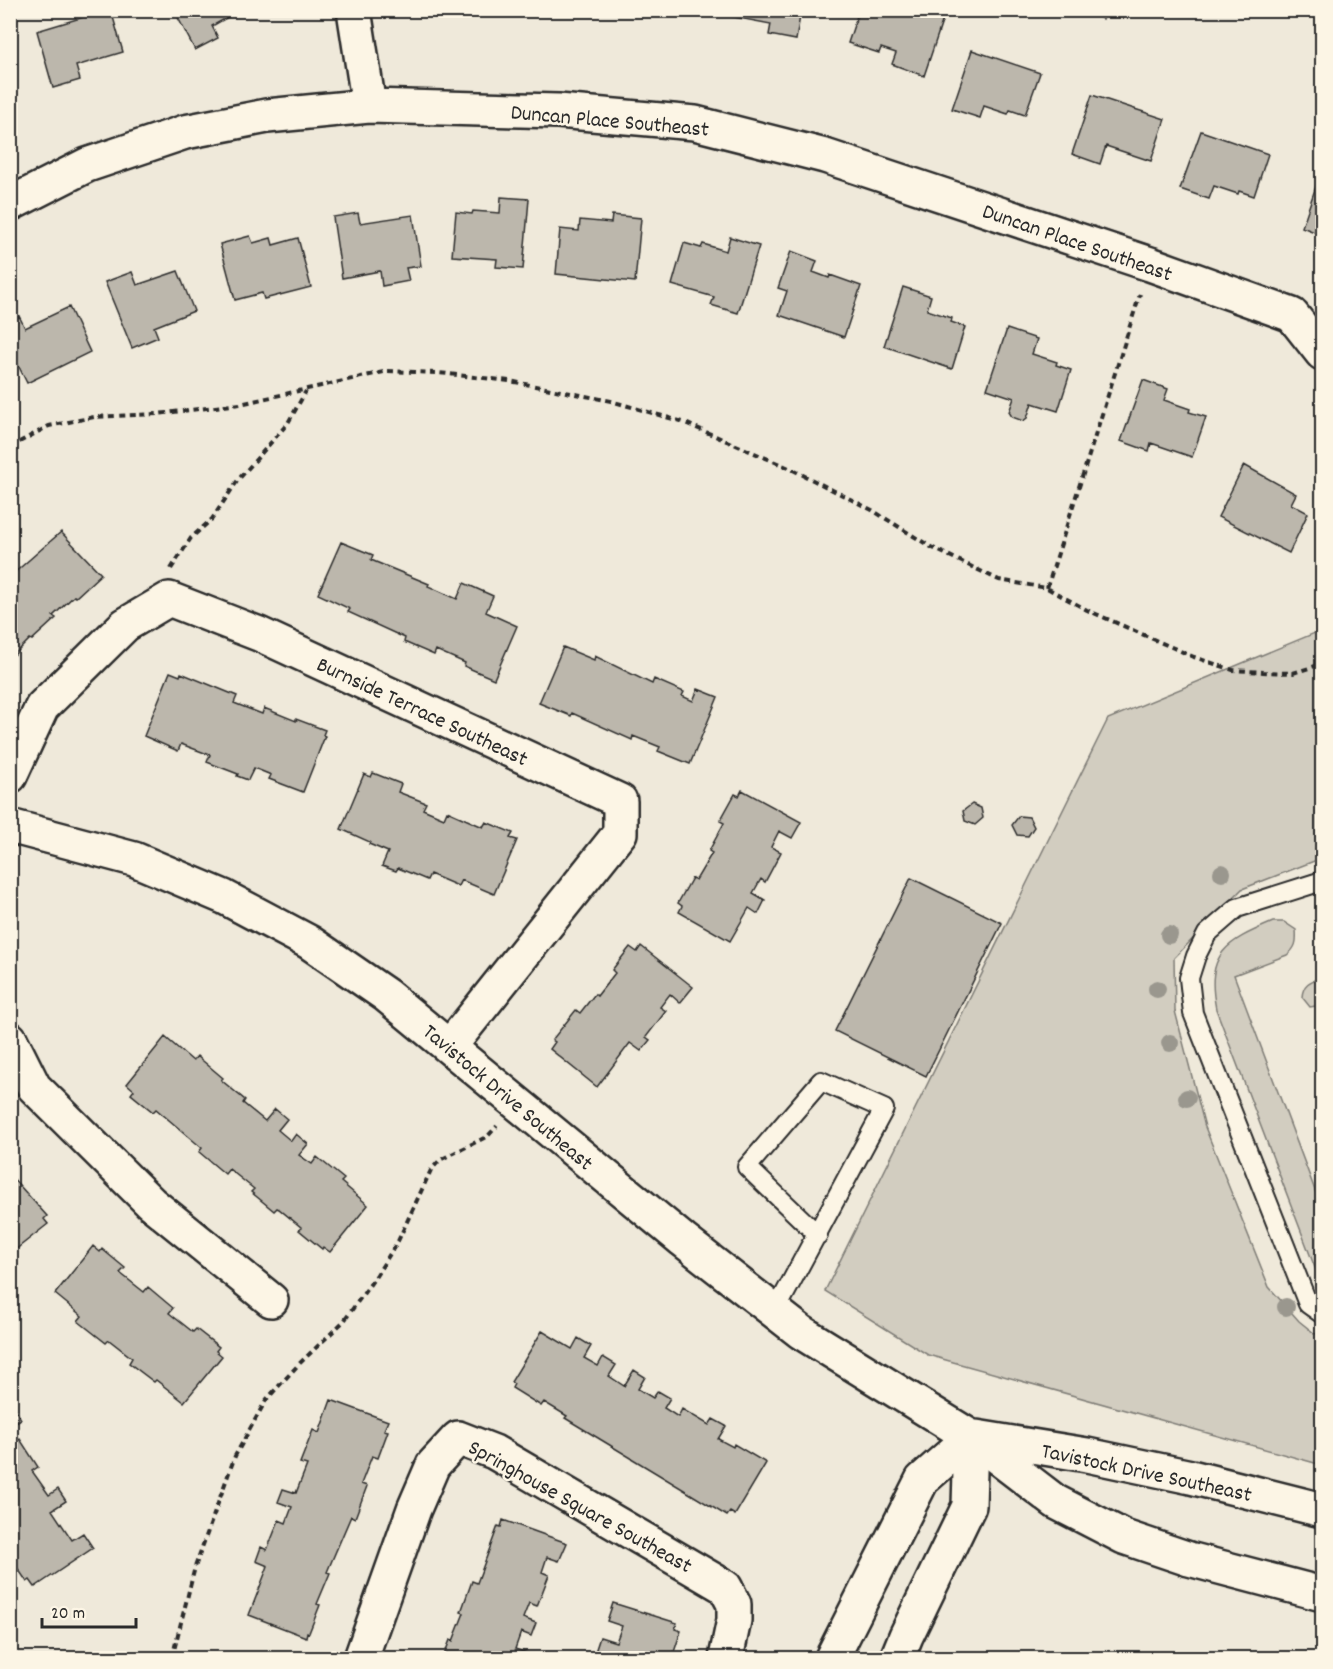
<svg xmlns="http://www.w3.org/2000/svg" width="1333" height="1669" viewBox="0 0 1333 1669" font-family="Dekko,sans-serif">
	<rect width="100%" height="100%" fill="#efe9da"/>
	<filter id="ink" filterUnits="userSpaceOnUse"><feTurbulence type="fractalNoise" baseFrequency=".0167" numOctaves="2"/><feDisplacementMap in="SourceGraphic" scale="12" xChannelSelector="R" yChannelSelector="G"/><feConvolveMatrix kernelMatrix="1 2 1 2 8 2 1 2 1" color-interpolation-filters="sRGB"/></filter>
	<g filter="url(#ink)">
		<path fill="#d2cdc0" stroke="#7e7c76" stroke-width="1.5" d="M1322 630V858L1242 889 1174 958 1175 1011 1205 1127 1269 1287 1299 1321 1314 1333 1322 1336V1465L928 1355 825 1291 1108 719Z
			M1273 922H1284L1296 930C1297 942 1296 948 1287 955L1234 975 1322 1209V1286L1216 1009C1205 953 1226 942 1273 922Z
			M1322 977V1005L1310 1007 1302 997C1303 983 1311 981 1322 977Z"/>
		<path fill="#bcb7ac" stroke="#2b2b2b" stroke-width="1.5" d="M107 10H111L123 52 76 66 80 80 53 88 37 31Z
			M174 10H236L237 12 212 26 218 38 195 50Z
			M729 10H801L796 40 769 35 771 24 728 16Z
			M859 10H946L924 76 892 64 896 53 881 48 879 53 848 43Z
			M1091 10H1107L1103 19 1090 13Z
			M972 50 1040 73 1025 115 1010 110 1008 114 984 106 980 118 952 109Z
			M1092 95 1165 119 1151 161 1106 146 1100 164 1072 154Z
			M1201 131 1268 154 1254 196 1239 191 1238 194 1214 186 1209 199 1180 189Z
			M1322 169V235L1302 227Z
			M501 197 529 199 523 269 496 267 497 259 452 256 456 212 472 214 473 211 500 213Z
			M358 213 360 223 413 215 421 266 406 268 409 281 382 286 380 271 342 278 333 217Z
			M612 215 641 218 635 282 556 274 560 229 579 231 580 220 611 223Z
			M250 236 253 243 271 238 273 245 298 238 311 287 264 299 262 293 235 300 220 244Z
			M730 237 759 246 738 313 711 305 714 297 672 285 684 243 701 248 703 244 726 251Z
			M791 251 817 261 813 272 829 278 830 275 861 286 844 337 779 315 787 291 778 288Z
			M178 271 194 311 154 327 158 337 132 348 105 282 132 272 137 285Z
			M903 287 931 296 927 310 952 318 951 322 965 327 952 369 884 346Z
			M69 307 90 352 27 383 16 361 10 364V320L19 316 25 328Z
			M1007 329 1037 339 1032 354 1057 362 1056 365 1071 370 1058 411 1032 403 1027 418 1023 421 1012 417 1009 412 1014 398 987 389Z
			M1143 380 1168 389 1164 400 1190 409 1189 412 1206 417 1192 457 1151 443 1149 451 1121 441Z
			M1244 465 1296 494 1291 504 1308 513 1289 553 1218 517Z
			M61 532 101 574 76 597 74 596 53 616 56 618 32 640 30 639 10 659V580L15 576 13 574Z
			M341 542 373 555 371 560 429 584 428 586 457 599 464 583 493 596 486 612 517 626 494 679 464 666 465 663 436 650 434 655 404 642 405 638 348 612 350 609 318 594Z
			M563 647 594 660 595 656 652 684 654 679 684 692 682 696 693 701 698 689 718 697 690 764 658 751 660 747 633 736 632 740 572 713 571 716 539 703Z
			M170 672 180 676 181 673 237 696 234 703 262 714 264 708 296 721V719L325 730 323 735 325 736 303 792 269 779 271 775 254 768 248 780 237 776 238 774 207 762 210 755 181 744 178 751 144 736Z
			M373 773 401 784 398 792 426 803 423 809 444 818 447 811 483 827 486 822 513 833 510 838 517 840 494 894 461 880 458 886 430 874 427 880 398 868 396 871 382 866 388 852 369 844 370 842 341 829 364 774 371 777Z
			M742 790 801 822 792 838 779 831 771 847 781 852 765 882 761 879 753 893 765 900 758 914 749 908 730 941 679 912 682 906 678 903 692 878 696 880 712 853 709 851 724 823 720 821 735 794 739 796Z
			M972 804 981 808 983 818 975 825 965 821 963 811Z
			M1019 816 1029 817 1034 827 1028 836 1017 835 1012 825Z
			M911 878 1002 923 926 1076 835 1031Z
			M641 946 693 987 680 1003 670 994 660 1007 666 1011 646 1037 650 1040 641 1051 630 1043 597 1087 550 1049 555 1042 552 1040 576 1010 580 1013 595 994 597 996 615 973 612 970 630 947 637 952Z
			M165 1037 193 1061 197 1056 223 1078 221 1080 245 1100 243 1103 265 1121 275 1109 287 1119 278 1130 291 1141 296 1134 308 1144 299 1155 312 1164 317 1157 344 1179 341 1182 368 1205 330 1252 323 1247 322 1249 299 1230 302 1228 279 1209 277 1208 274 1211 251 1192 254 1189 229 1169 225 1174 199 1152 202 1148 156 1109 153 1112 131 1094 134 1090 127 1084Z
			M10 1175 47 1216 44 1219 48 1224 10 1254Z
			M93 1246 100 1252 102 1249 125 1268 120 1273 144 1292 148 1287 173 1308 169 1313 193 1332 196 1329 219 1347 216 1351 222 1356 184 1402 156 1380 154 1382 129 1363 132 1358 109 1340 106 1343 78 1321 82 1316 55 1294Z
			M542 1331 572 1349 578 1338 591 1346 584 1358 598 1366 603 1357 616 1365 609 1376 624 1386 634 1370 645 1377 638 1389 653 1398 658 1391 670 1398 664 1408 678 1417 682 1409 709 1425 713 1419 726 1426 718 1439 733 1447 734 1444 766 1463 735 1515 730 1512 727 1516 565 1418 567 1416 544 1402 541 1406 512 1388 514 1384 511 1382Z
			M331 1400 388 1421 384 1430 388 1431 378 1458 372 1456 361 1484 367 1486 355 1518 351 1516 327 1572 330 1573 317 1604 320 1605 309 1633 307 1632 306 1637 249 1615 268 1566 256 1561 261 1547 267 1550 279 1520 286 1523 292 1507 278 1502 283 1489 296 1493 307 1465 300 1463 313 1430 319 1433Z
			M13 1406 21 1419 10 1426V1408Z
			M10 1431 17 1441 20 1439 38 1467 32 1471 49 1495 58 1489 66 1501 52 1510 72 1540 83 1533 93 1548 35 1587 30 1580 27 1582 10 1557Z
			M503 1520 567 1543 559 1561 547 1557 542 1572 549 1575 537 1606 529 1603 523 1618 536 1623 531 1636 521 1632 515 1649 527 1653 525 1658H443L450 1640 453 1641 464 1613 461 1612 472 1581 477 1583 498 1526 501 1527Z
			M613 1603 677 1623 675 1629 681 1631 672 1658H608L609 1656 595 1652 600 1637 616 1642 622 1626 607 1621Z"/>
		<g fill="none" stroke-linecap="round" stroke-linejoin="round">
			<defs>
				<path id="lane" d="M1322 881 1237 908 1207 934 1196 956 1189 978 1193 1013 1308 1304 1322 1314
					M775 1312 884 1109 821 1081 747 1167 818 1235"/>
				<path id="street" d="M354 10 369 106
					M10 204 87 165 185 132 267 116 369 106 558 111 695 123 825 156 1150 264 1292 315 1322 353
					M10 776 42 707 125 625 169 599 259 634 620 801V833L450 1046
					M10 1039 34 1087 151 1203 271 1300
					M361 1658 414 1509 433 1465 458 1438 494 1452 725 1587 734 1604V1620L726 1658
					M832 1658 922 1480 971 1437
					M897 1658 906 1636 969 1506 971 1437"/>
				<path id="secondary" d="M10 826 134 859 224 897 309 942 386 995 683 1240 801 1332 971 1437 1056 1502 1124 1537 1189 1559 1322 1594
					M976 1437 1087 1455 1191 1477 1322 1510"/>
			</defs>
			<use href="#lane" stroke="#2b2b2b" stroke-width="22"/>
			<use href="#street" stroke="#2b2b2b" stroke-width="38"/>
			<use href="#secondary" stroke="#2b2b2b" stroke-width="38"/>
			<path stroke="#2b2b2b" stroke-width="4" stroke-dasharray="6 4.5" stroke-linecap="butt" d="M10 447 49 426 94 417 158 414 240 404 388 371 439 373 510 381 611 401 683 422 789 468 872 510 931 547 999 580 1047 588 1087 610 1194 657 1233 670 1263 672 1293 673 1322 664
				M171 569 191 538 212 519 238 480 288 423 306 391
				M1047 588 1140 294
				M172 1658 195 1567 235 1456 266 1400 300 1363 344 1321 376 1276 398 1241 431 1170 440 1160 488 1136 497 1126"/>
			<use href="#lane" stroke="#fcf5e5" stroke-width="18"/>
			<use href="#street" stroke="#fcf5e5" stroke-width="33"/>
			<use href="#secondary" stroke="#fcf5e5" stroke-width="33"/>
		</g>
		<g fill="#9a978e">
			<circle cx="1222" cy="873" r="9"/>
			<circle cx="1169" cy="935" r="9"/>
			<circle cx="1157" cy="989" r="9"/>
			<circle cx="1170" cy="1043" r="9"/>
			<circle cx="1187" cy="1098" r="9"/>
			<circle cx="1286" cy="1307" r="9"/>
		</g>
	</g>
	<g text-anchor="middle" stroke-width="5" stroke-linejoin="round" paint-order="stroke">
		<g font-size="22" fill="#2b2b2b" stroke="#fcf5e5">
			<text transform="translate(610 119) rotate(5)" y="8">Duncan Place Southeast</text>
			<text transform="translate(1078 241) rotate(19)" y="8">Duncan Place Southeast</text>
			<text transform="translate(423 710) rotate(25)" y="8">Burnside Terrace Southeast</text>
			<text transform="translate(509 1096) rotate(40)" y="8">Tavistock Drive Southeast</text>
			<text transform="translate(1147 1471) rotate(12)" y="8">Tavistock Drive Southeast</text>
			<text transform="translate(581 1505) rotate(29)" y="8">Springhouse Square Southeast</text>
		</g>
	</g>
	<rect width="1333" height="1669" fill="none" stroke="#fcf5e5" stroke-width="36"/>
	<rect x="18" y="18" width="1297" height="1633" fill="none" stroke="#2b2b2b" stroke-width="2" filter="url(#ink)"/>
	<path d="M42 1618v9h94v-9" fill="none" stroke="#2b2b2b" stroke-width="3"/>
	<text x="51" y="1618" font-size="18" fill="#2b2b2b" stroke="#fcf5e5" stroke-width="4.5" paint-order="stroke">20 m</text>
</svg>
